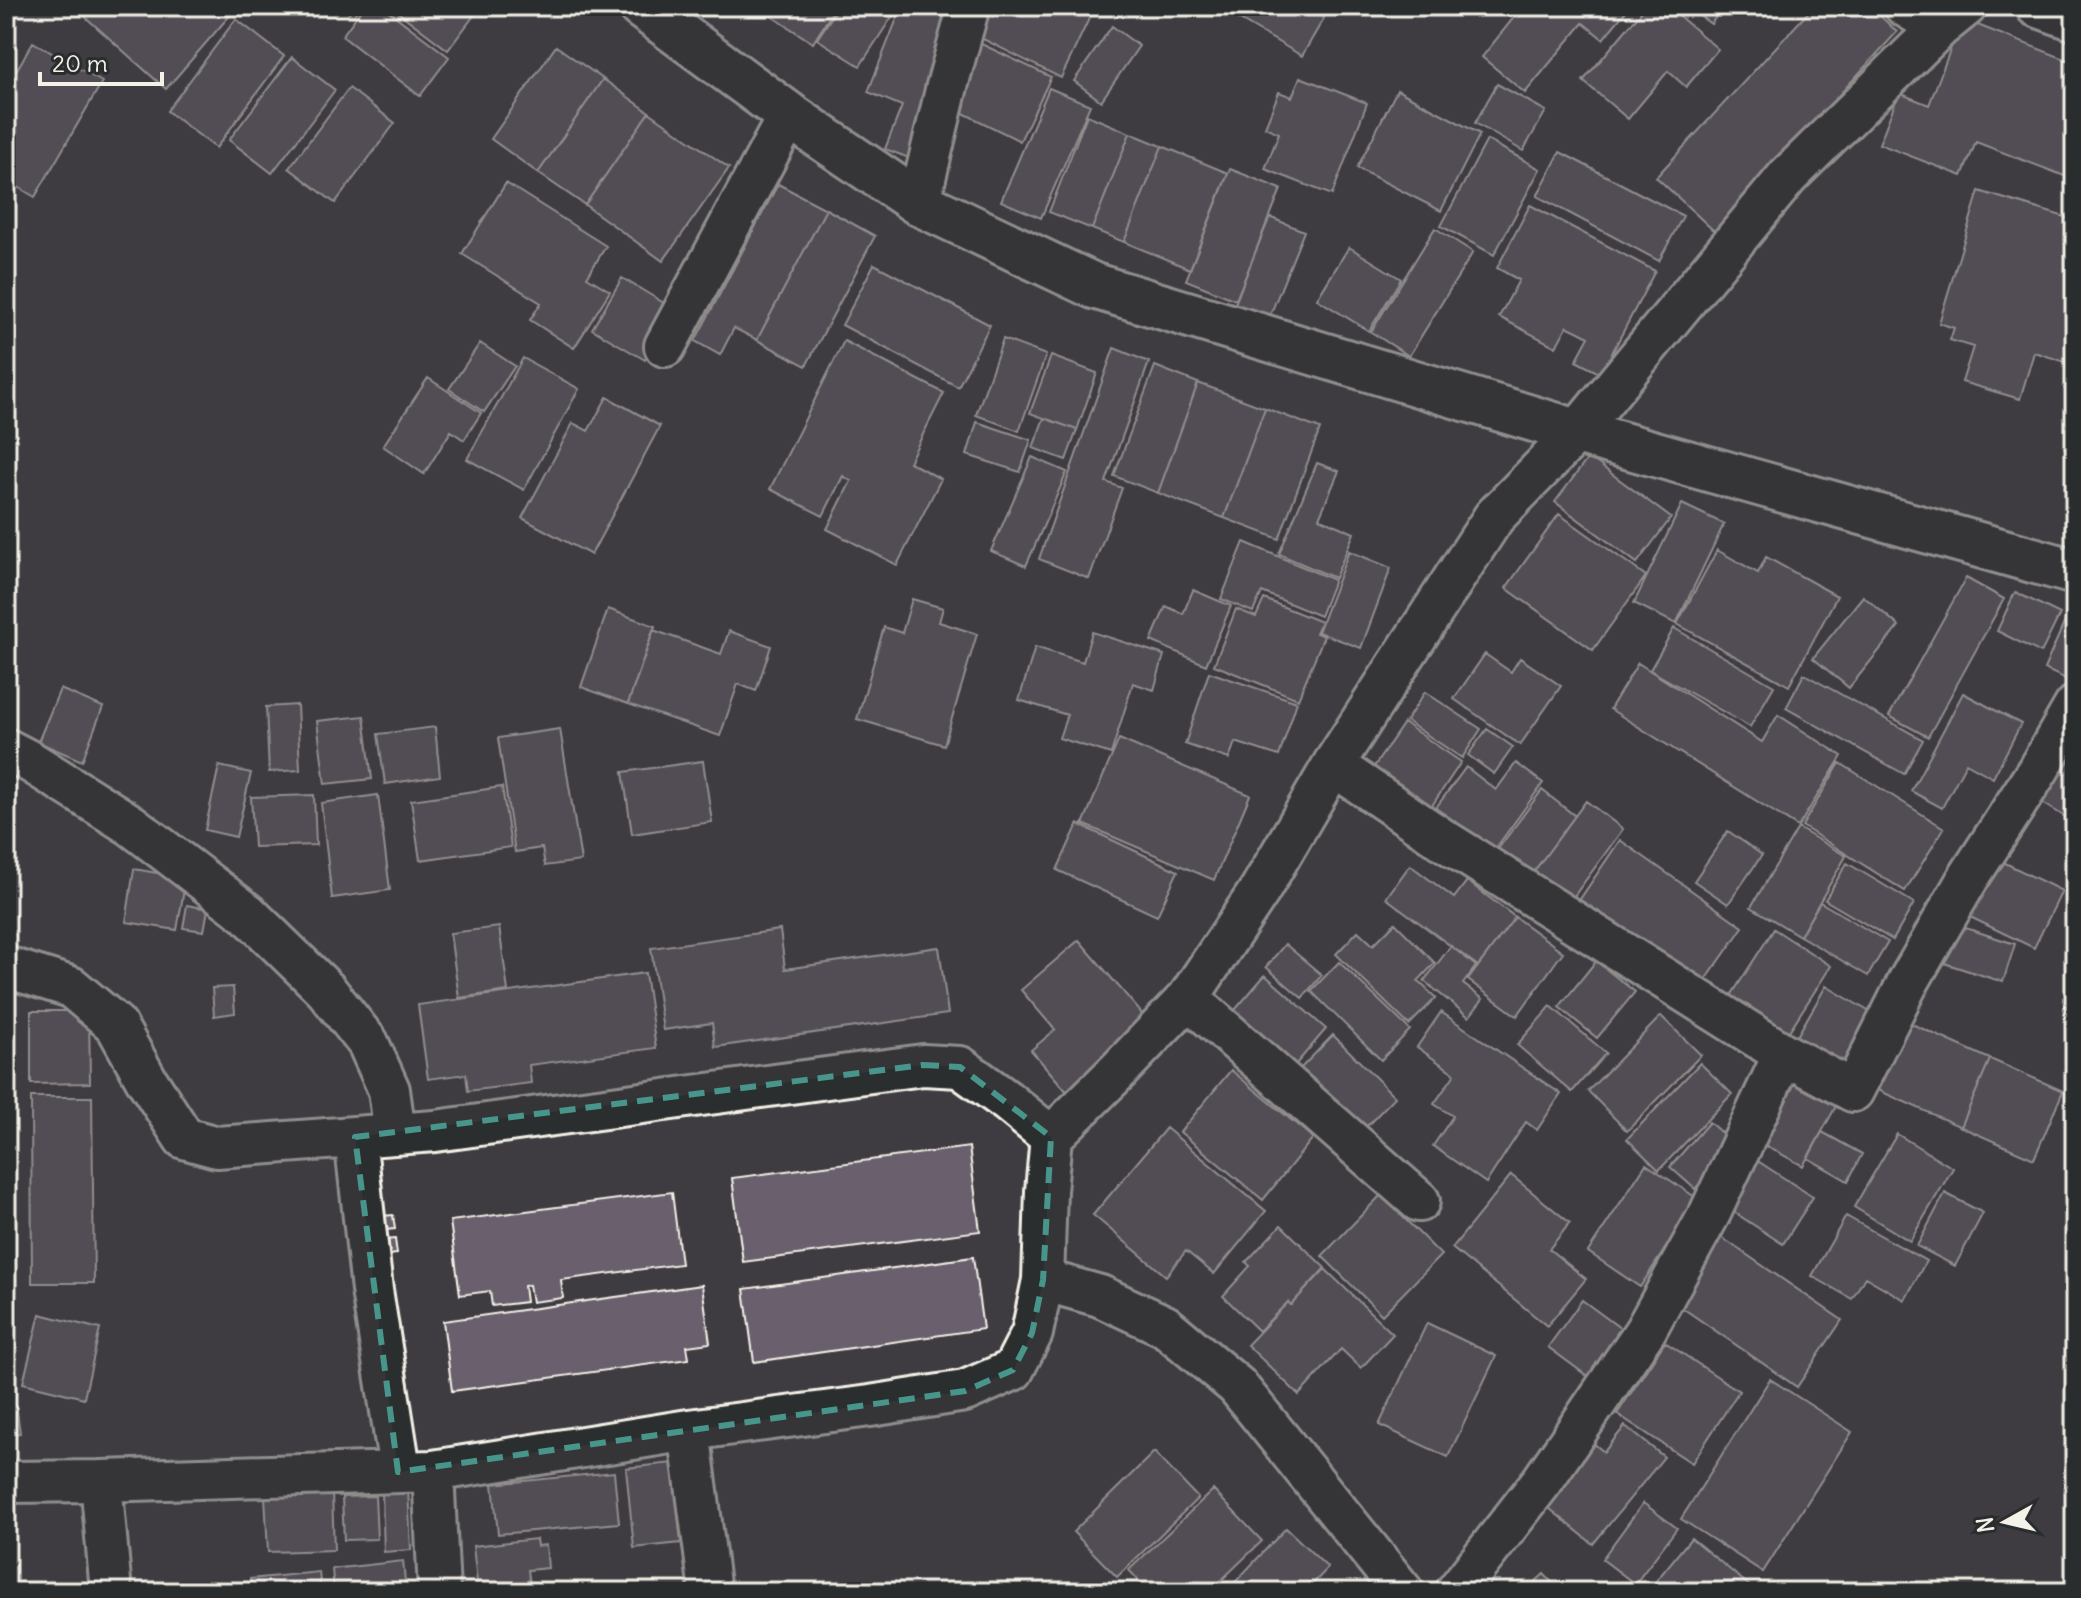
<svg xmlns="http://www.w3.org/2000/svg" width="2081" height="1598" viewBox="0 0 2081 1598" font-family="Delius,sans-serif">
	<rect width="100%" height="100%" fill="#3e3c41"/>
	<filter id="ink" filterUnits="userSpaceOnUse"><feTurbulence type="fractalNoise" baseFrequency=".0125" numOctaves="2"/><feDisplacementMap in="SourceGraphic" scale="16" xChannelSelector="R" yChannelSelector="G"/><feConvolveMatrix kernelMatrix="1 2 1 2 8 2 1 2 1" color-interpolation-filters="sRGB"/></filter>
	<g filter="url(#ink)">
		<path fill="#6b5f6d" stroke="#f4f1e8" stroke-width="2" d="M89 6H238L166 89 82 14Z
			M340 6H361L353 16Z
			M364 6H382L449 57 420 96 342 36Z
			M390 6H481L448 50Z
			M771 6H836L813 43 767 13Z
			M839 6H899L860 66 817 39Z
			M902 6H937L964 16 909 158 885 149 902 106 868 92Z
			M977 6H1095L1061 78 965 30Z
			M1223 6H1303L1324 18 1302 56 1221 9Z
			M1311 6H1331L1326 14Z
			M1523 6H1630L1603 39 1583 23 1525 93 1482 57Z
			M1646 6H1667L1718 49 1686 87 1668 71 1628 119 1583 81Z
			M1686 6H1723L1711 24Z
			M1814 6H1870L1897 32 1714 231 1656 177Z
			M236 19 284 56 216 148 167 111Z
			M1962 19 2075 63V180L1976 142 1962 176 1879 144 1899 93 1929 105Z
			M1112 26 1139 46 1101 101 1074 81Z
			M975 41 1051 77 1020 141 945 104Z
			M33 42 102 82 35 197 6 180V88Z
			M556 46 603 79 538 173 491 139Z
			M292 57 335 90 272 173 229 140Z
			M1300 77 1367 103 1332 195 1265 169 1279 133 1265 127 1279 92 1292 97Z
			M603 79 649 112 585 205 538 173Z
			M1497 84 1546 111 1523 151 1475 123Z
			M349 88 395 123 335 203 289 168Z
			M1049 88 1090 105 1041 218 1001 201Z
			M1397 90 1480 134 1441 211 1357 168Z
			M649 112 729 168 663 261 585 205Z
			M1087 115 1130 133 1092 229 1049 212Z
			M1130 133 1162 146 1124 242 1092 229Z
			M1487 140 1540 169 1494 255 1441 226Z
			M1162 146 1228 173 1190 269 1124 242Z
			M1560 152 1683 216 1659 261 1537 196Z
			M1230 169 1281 189 1236 300 1186 280Z
			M506 183 606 246 587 277 610 291 574 348 530 320 541 303 462 254Z
			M778 184 826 209 757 340 734 328 720 355 695 341Z
			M1979 191 2075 220V365L2034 352 2020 399 1962 382 1973 347 1950 340 1954 328 1939 323Z
			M1530 205 1655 271 1601 374 1576 361 1589 337 1567 326 1556 347 1499 317 1519 280 1497 268Z
			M826 209 875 236 806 366 757 340Z
			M1269 217 1304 231 1269 318 1235 304Z
			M1435 228 1473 252 1409 356 1371 332Z
			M1349 247 1401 279 1369 331 1317 299Z
			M874 264 990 325 958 387 842 325Z
			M622 278 674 309 645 360 592 329Z
			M1003 339 1046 355 1019 431 976 415Z
			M844 341 944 393 909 462 941 479 897 565 827 529 851 481 843 476 823 516 770 489Z
			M480 343 515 366 484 412 449 389Z
			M1114 348 1149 362 1106 482 1122 488 1089 579 1039 559Z
			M1051 356 1097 373 1077 430 1030 413Z
			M523 358 579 389 524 490 467 459Z
			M1155 366 1198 383 1158 493 1114 476Z
			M428 378 481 413 464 440 451 431 424 474 383 446Z
			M1198 383 1265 408 1224 518 1158 493Z
			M607 397 660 426 591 555 522 518 573 423 588 431Z
			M1265 408 1320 429 1279 539 1224 518Z
			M1044 418 1077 430 1066 460 1033 448Z
			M977 422 1031 440 1020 472 967 455Z
			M1032 457 1067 472 1026 566 991 551Z
			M1589 457 1671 518 1637 563 1555 502Z
			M1317 463 1339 471 1319 518 1354 533 1335 578 1279 554Z
			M1682 504 1724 524 1676 624 1634 603Z
			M1559 514 1646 576 1593 650 1506 588Z
			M1244 542 1334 580 1320 616 1262 592 1253 612 1221 599Z
			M1717 550 1758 573 1766 557 1837 596 1789 686 1677 624Z
			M1349 551 1391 568 1361 648 1318 632Z
			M1966 578 2004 599 1928 737 1889 716Z
			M1193 590 1231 606 1206 665 1151 641 1166 606 1183 614Z
			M2015 592 2060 614 2041 653 1997 631Z
			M1863 596 1899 626 1849 688 1813 658Z
			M912 599 943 608 939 622 977 634 944 745 857 719 884 627 902 633Z
			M1264 599 1321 622 1316 633 1324 636 1298 699 1214 665 1236 609 1256 617Z
			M608 609 655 626 628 704 581 687Z
			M2065 621 2075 625V683L2044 669Z
			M1674 628 1774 686 1750 727 1650 670Z
			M653 630 721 654 729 631 771 646 756 691 738 684 720 736 628 704Z
			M1092 632 1164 655 1154 690 1133 683 1111 754 1059 738 1067 715 1019 700 1035 647 1083 662Z
			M1485 654 1511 672 1520 658 1561 686 1520 745 1454 699Z
			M1638 663 1762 742 1778 715 1842 756 1798 827 1610 709Z
			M1209 672 1297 702 1279 756 1235 742 1229 759 1185 744Z
			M1804 674 1923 740 1904 774 1786 708Z
			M60 689 103 707 82 761 38 742Z
			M1425 692 1481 729 1462 758 1406 721Z
			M1963 693 2021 724 1993 778 1966 763 1942 808 1911 791Z
			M297 705 300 770 269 772 266 707Z
			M364 716 372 779 325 784 317 721Z
			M1404 723 1461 762 1427 813 1369 774Z
			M2075 723V823L2030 795Z
			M435 727 440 776 385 784 378 734Z
			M560 729 581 861 545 866 542 848 515 852 498 738Z
			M1487 729 1513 747 1494 774 1468 755Z
			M1119 739 1250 795 1214 880 1083 824Z
			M703 761 712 822 632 834 623 772Z
			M1516 763 1543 783 1493 852 1435 809 1466 767 1496 790Z
			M1840 763 1944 828 1905 891 1802 826Z
			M219 766 251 773 236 837 205 830Z
			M502 787 511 847 420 860 411 800Z
			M1542 790 1575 816 1529 878 1495 853Z
			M314 795 316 845 254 847 251 797Z
			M378 795 390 890 332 898 321 803Z
			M1586 801 1623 829 1566 907 1529 878Z
			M1078 824 1178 871 1157 916 1057 870Z
			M1798 828 1846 856 1800 936 1751 907Z
			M1728 831 1762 855 1728 904 1694 881Z
			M1620 840 1743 927 1694 997 1572 911Z
			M1995 858 2062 891 2034 948 1966 915Z
			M1847 863 1914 903 1893 940 1825 900Z
			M1410 865 1454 898 1467 881 1515 917 1478 966 1386 898Z
			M134 869 186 878 177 930 126 922Z
			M1820 902 1888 942 1868 976 1800 936Z
			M187 905 208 909 204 931 183 928Z
			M1515 917 1563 952 1517 1016 1468 980Z
			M1395 923 1435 963 1418 981 1436 998 1409 1025 1336 954 1358 931 1373 945Z
			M1953 924 2015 944 2003 982 1941 962Z
			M499 927 508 991 459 998 450 933Z
			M1774 929 1831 966 1782 1042 1725 1005Z
			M780 930 785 969 939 947 948 1014 715 1047 712 1023 663 1030 651 948Z
			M1079 940 1155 1029 1074 1100 1031 1050 1055 1030 1021 990Z
			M1285 944 1322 975 1302 998 1266 967Z
			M1451 946 1476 966 1463 984 1483 999 1469 1017 1424 981Z
			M1596 961 1635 992 1597 1038 1559 1007Z
			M1339 962 1410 1030 1381 1060 1311 991Z
			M645 973 656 1048 529 1065 531 1083 468 1091 466 1074 428 1079 418 1005Z
			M1265 975 1326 1029 1290 1071 1229 1017Z
			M1826 986 1880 1018 1845 1077 1792 1045Z
			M233 987 235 1013 214 1016 212 988Z
			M1551 1006 1606 1053 1572 1092 1517 1045Z
			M31 1011H89L90 1083 31 1084Z
			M1441 1012 1561 1094 1537 1130 1526 1122 1486 1183 1433 1146 1453 1116 1434 1104 1455 1074 1417 1047Z
			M1661 1016 1701 1055 1627 1131 1588 1091Z
			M1894 1016 1990 1059 1961 1127 1864 1084Z
			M1333 1035 1395 1097 1363 1130 1300 1069Z
			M1990 1059 2063 1091 2034 1159 1961 1127Z
			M1700 1063 1732 1094 1659 1170 1627 1139Z
			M1786 1069 1840 1099 1803 1166 1750 1137Z
			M1231 1070 1313 1138 1263 1200 1180 1132Z
			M31 1097H92L94 1283H32Z
			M1709 1122 1734 1144 1695 1189 1670 1167Z
			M1166 1128 1266 1211 1214 1274 1186 1251 1166 1276 1093 1215Z
			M1822 1132 1862 1154 1848 1181 1808 1158Z
			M1897 1134 1953 1168 1910 1241 1854 1207Z
			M969 1147 980 1231 743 1262 732 1178Z
			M1750 1156 1813 1197 1783 1244 1720 1203Z
			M1646 1164 1698 1199 1640 1287 1588 1252Z
			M1511 1175 1570 1223 1549 1249 1586 1279 1547 1326 1452 1248Z
			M672 1192 681 1264 561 1280 563 1298 532 1302 529 1285 524 1286 526 1302 492 1306 490 1291 460 1295 450 1221Z
			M1945 1193 1983 1213 1955 1266 1917 1246Z
			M1381 1195 1441 1255 1382 1315 1322 1256Z
			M393 1215 395 1229 385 1230 383 1216Z
			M1846 1216 1926 1261 1905 1300 1865 1277 1852 1299 1812 1276Z
			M1281 1225 1325 1268 1291 1305 1288 1302 1259 1331 1223 1296 1250 1266 1246 1262Z
			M1715 1233 1842 1320 1797 1387 1671 1300Z
			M395 1239 397 1254 387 1255 385 1240Z
			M973 1257 983 1329 754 1362 744 1289Z
			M1325 1269 1393 1334 1361 1368 1341 1349 1299 1395 1247 1345 1288 1302 1291 1305Z
			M702 1285 710 1343 687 1346 689 1359 452 1391 443 1321Z
			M1582 1300 1624 1331 1590 1378 1548 1347Z
			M40 1314 100 1329 84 1398 23 1383Z
			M1427 1323 1496 1356 1448 1457 1379 1425Z
			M1665 1342 1739 1391 1692 1463 1617 1414Z
			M14 1361 15 1408H6V1362Z
			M1770 1379 1852 1432 1763 1572 1681 1519Z
			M17 1411 20 1433 6 1434V1413Z
			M1625 1426 1664 1457 1593 1544 1544 1504 1593 1443 1604 1452Z
			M1154 1452 1198 1498 1117 1577 1073 1532Z
			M673 1463 681 1543 634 1548 626 1468Z
			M614 1472 619 1523 498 1534 493 1484Z
			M408 1490 411 1550 384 1552 382 1491Z
			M1213 1490 1262 1541 1209 1592H1149L1129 1570Z
			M332 1493 334 1550 268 1552 265 1496Z
			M375 1496 377 1539 344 1540 342 1497Z
			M1643 1503 1677 1528 1635 1584 1602 1559Z
			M1286 1528 1328 1568 1305 1592H1226Z
			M1691 1538 1756 1591 1755 1592H1647Z
			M536 1539 537 1546 546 1545 548 1568 528 1570 531 1592H478L473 1546Z
			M403 1561 406 1592H334L332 1569Z
			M319 1572 321 1592H252L250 1579Z
			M1544 1574 1561 1592H1524Z
			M97 1585V1592H6V1589Z"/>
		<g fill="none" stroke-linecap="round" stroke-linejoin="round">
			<defs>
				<path id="minor" d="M1905 6 1940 27
					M2036 6 2075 20
					M919 203 947 86 969 6
					M665 346 789 115
					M6 749 31 762 131 825 248 914 326 990 368 1043 389 1090 395 1134
					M1333 765 1442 839 1784 1054 1853 1091 1907 984 1967 880 2038 770 2075 706
					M6 967 71 987 116 1025 146 1079 184 1138 217 1147 435 1131 923 1065 960 1067 1007 1101 1051 1137
					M1188 998 1419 1201
					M355 1137 372 1290 398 1456V1472
					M1043 1280 1100 1296 1165 1326 1237 1386 1403 1592
					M689 1430 710 1592
					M433 1471 439 1592
					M101 1481 111 1592
					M6 1482 101 1481 433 1471 689 1430 870 1406 965 1391 1013 1370 1032 1333 1043 1280 1046 1191 1051 1137 1117 1072 1188 998 1260 890 1333 765 1494 517 1577 432 1788 176 1940 27 1966 6
					M1456 1592 1543 1480 1645 1331 1710 1213 1784 1054"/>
				<path id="tertiary" d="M641 6 789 115 919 203 1094 286 1577 432 2075 572"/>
			</defs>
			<use href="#minor" stroke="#f4f1e8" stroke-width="46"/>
			<use href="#tertiary" stroke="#f4f1e8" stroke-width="50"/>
			<use href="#minor" stroke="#2a2d2e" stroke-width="40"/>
			<use href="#tertiary" stroke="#2a2d2e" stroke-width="44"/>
		</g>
	</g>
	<path d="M0 0H2081V1598H0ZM923 1065 960 1067 1051 1137 1043 1280 1032 1333 1013 1370 965 1391 398 1472 355 1137Z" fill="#3e3c41" fill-opacity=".55" fill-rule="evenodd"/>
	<path fill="none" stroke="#48958c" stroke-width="6" stroke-dasharray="16 10" stroke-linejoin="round" d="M923 1065 960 1067 1051 1137 1043 1280 1032 1333 1013 1370 965 1391 398 1472 355 1137Z"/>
	<rect width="2081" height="1598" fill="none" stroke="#2a2d2e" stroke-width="32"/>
	<rect x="16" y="16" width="2049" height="1566" fill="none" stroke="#f4f1e8" stroke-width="3" filter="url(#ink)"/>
	<g transform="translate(2005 1522) rotate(262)" stroke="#2a2d2e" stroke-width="6" paint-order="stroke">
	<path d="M0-6L14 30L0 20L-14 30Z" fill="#f4f1e8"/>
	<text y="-12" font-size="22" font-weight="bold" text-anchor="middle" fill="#f4f1e8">N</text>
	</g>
	<path d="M40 72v12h122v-12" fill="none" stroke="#f4f1e8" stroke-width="4"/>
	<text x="52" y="72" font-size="24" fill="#f4f1e8" stroke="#2a2d2e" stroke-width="6" paint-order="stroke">20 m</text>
</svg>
